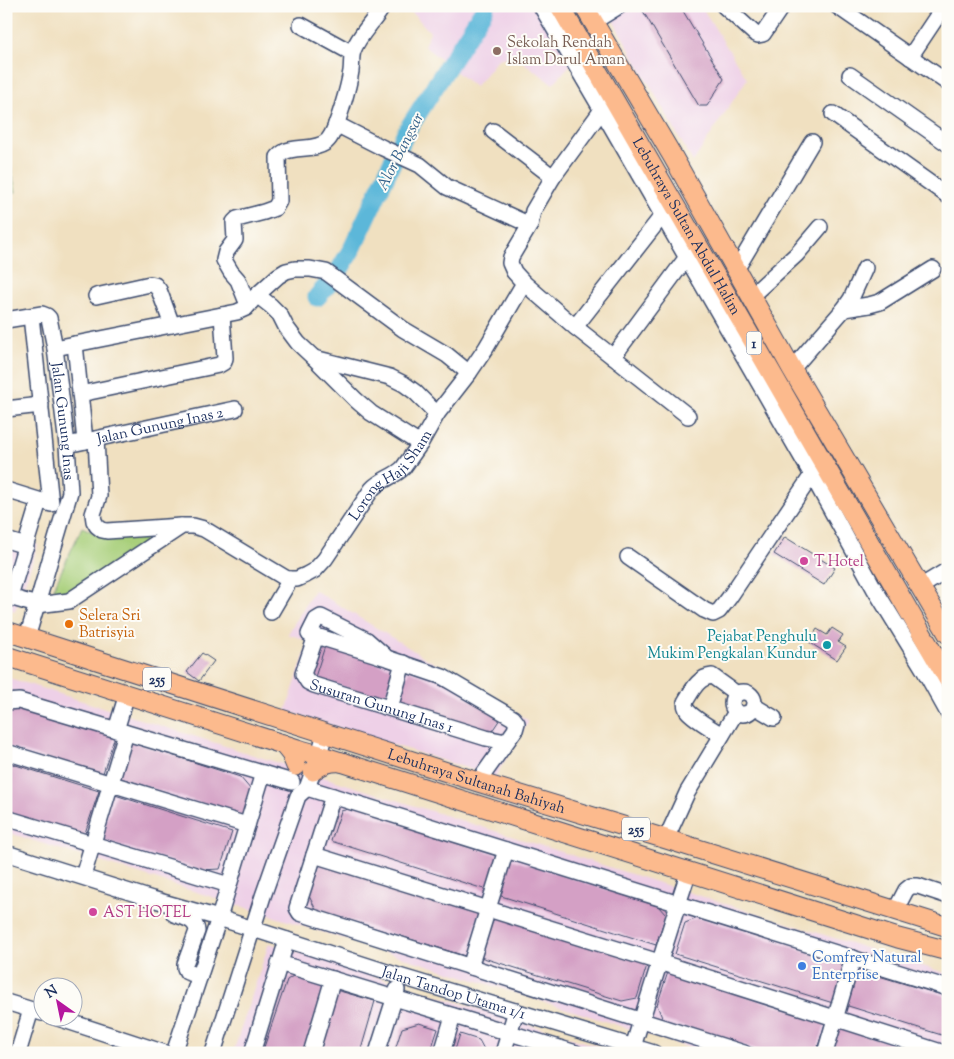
<svg xmlns="http://www.w3.org/2000/svg" width="954" height="1059" viewBox="0 0 954 1059" font-family="'Sorts Mill Goudy',serif">
	<rect width="100%" height="100%" fill="#fdfcf7"/>
	<filter id="ink" filterUnits="userSpaceOnUse"><feTurbulence type="fractalNoise" baseFrequency=".02" numOctaves="2"/><feDisplacementMap in="SourceGraphic" scale="10" xChannelSelector="R" yChannelSelector="G"/><feConvolveMatrix kernelMatrix="1 2 1 2 8 2 1 2 1" color-interpolation-filters="sRGB"/></filter>
	<filter id="wash" filterUnits="userSpaceOnUse"><feTurbulence type="fractalNoise" baseFrequency=".0096" numOctaves="4" result="noise"/><feDisplacementMap in="SourceGraphic" scale="20" xChannelSelector="R" yChannelSelector="G"/><feGaussianBlur stdDeviation="1.12" result="paint"/><feColorMatrix in="noise" values="0 0 0 0 0 0 0 0 0 0 0 0 0 0 0 0 0 1.4 0 .05"/><feComposite in="paint" operator="in"/></filter>
	<g filter="url(#wash)">
		<rect width="100%" height="100%" fill="#f0e0c0"/>
		<path fill="#eed0e7" d="M406 6H534L571 64 553 84 523 62 510 56 498 59 475 87 424 46 430 32Z
			M605 6H701L747 79 693 162Z
			M6 534 38 545 15 611 6 608Z
			M314 590 529 721 495 777 286 711 309 641 288 634Z
			M6 677 948 974V1053H706L6 832Z
			M269 943 619 1053H233Z"/>
		<path fill="#a8cf7a" stroke="#627f6c" d="M6 145 16 192 6 193Z
			M82 527 106 538 158 535 68 598 57 596 54 587Z"/>
		<g fill="none" stroke-linecap="round" stroke-linejoin="round">
			<path stroke="#5bb7d9" stroke-width="19" d="M317 297 337 274 353 247 406 132 483 11 485 6"/>
		</g>
		<g id="blocks">
			<path fill="#d4a0c5" d="M640 6H680L724 79 707 106H699Z
				M785 537 835 568 824 585 774 554Z
				M832 628 843 635 838 642 846 647 837 660 809 642 817 629 827 635Z
				M325 646 394 669 384 700 315 677Z
				M202 653 214 661 199 681 187 672Z
				M409 670 502 716 490 734 398 703Z
				M16 705 115 736 102 776 6 746V709Z
				M128 741 240 777 251 790 243 816 117 777Z
				M6 762 99 791 84 836 6 812Z
				M115 795 232 832 220 869 201 870 101 839Z
				M349 809 498 855 487 890 331 841 341 811Z
				M510 859 658 906 666 915 656 945 498 895Z
				M320 862 480 911 465 956 316 910 309 896Z
				M491 914 648 962 637 998 622 1001 477 956Z
				M698 918 846 964 833 1003 675 954 685 923Z
				M856 969 948 997V1037L845 1005Z
				M668 972 826 1021 816 1053H769L663 1020 657 1005Z
				M293 976 325 984 303 1053H262L287 980Z
				M336 990 375 1001 360 1053H317Z
				M419 1023 438 1029 430 1053H394L402 1028Z
				M839 1027 920 1052V1053H831Z
				M460 1034 479 1040 486 1053H454Z"/>
		</g>
	</g>
	<g filter="url(#ink)">
		<use href="#blocks" fill-opacity="0" stroke="#3b4a6d" stroke-width="1"/>
		<g fill="none" stroke-linecap="round" stroke-linejoin="round">
			<defs>
				<g id="minor">
					<path d="M541 6 603 112 812 475 874 588 923 668 948 713"/>
					<path d="M724 6 754 33 758 35 763 34 782 6"/>
					<path d="M837 6 948 83"/>
					<path d="M593 22 619 6"/>
					<path d="M301 25 352 53"/>
					<path d="M910 57 944 6"/>
					<path d="M850 75 948 144"/>
					<path d="M833 114 948 196"/>
					<path d="M336 124 383 148 420 165 447 187 530 225"/>
					<path d="M493 131 553 177"/>
					<path d="M736 270 812 142"/>
					<path d="M524 283 575 327 688 416"/>
					<path d="M257 295 271 306 280 315 286 327 298 343 314 358 356 400 371 413 420 444"/>
					<path d="M96 296 150 284 155 285 159 290 172 325"/>
					<path d="M751 296 797 254 820 227"/>
					<path d="M248 305 238 280 231 272 224 260 226 252 235 240 234 222 237 219 264 212 275 208 279 201 278 157C279 156 283 152 284 152 296 146 319 151 328 140 337 130 349 85 351 71 352 64 351 57 353 51 359 34 374 22 383 6"/>
					<path d="M844 309 869 305 880 302 933 269"/>
					<path d="M31 316 51 504"/>
					<path id="s1" d="M6 320 42 314 47 316 49 318 55 348 67 445 70 492 27 638"/>
					<path d="M575 327 662 216"/>
					<path d="M75 344 85 441"/>
					<path d="M55 348 237 312 246 308 257 295 278 276 286 271 295 269H310L326 272 403 329 447 355 469 373"/>
					<path d="M613 357 687 257"/>
					<path d="M314 358 390 377 404 384 415 392 437 414"/>
					<path d="M792 369 844 309 851 299 865 268"/>
					<path d="M80 394 219 365 224 362 225 358 222 315"/>
					<path d="M6 409 41 405"/>
					<path d="M96 439 99 496 93 514 94 521 97 526 102 530 107 531 181 526"/>
					<path id="s2" d="M67 445 235 409"/>
					<path d="M6 490 48 503"/>
					<path d="M6 540 26 546"/>
					<path d="M628 557 704 610 713 614 719 611 729 598 812 475"/>
					<path d="M920 587 948 570"/>
					<path id="s3" d="M6 596 37 605 69 601 182 526H193L204 529 287 579H297L306 575 315 570 325 559 372 489C381 479 394 477 403 468L420 444 437 414 469 373 486 348 524 283 514 272 510 263 511 257 530 225 533 211 553 177 599 114 603 112"/>
					<path d="M10 597 39 501"/>
					<path d="M271 612 288 583 289 579"/>
					<path d="M309 634 316 620 321 617 367 640 384 655"/>
					<circle cx="743" cy="703" r="11"/>
					<path d="M6 702 19 701 292 782"/>
					<path d="M754 706 774 718"/>
					<path d="M390 708 403 663"/>
					<path d="M116 730 127 694"/>
					<path d="M722 735C712 729 693 718 687 710 685 706 685 706 685 702 692 691 698 677 712 676L737 694"/>
					<path d="M6 752 247 825"/>
					<path id="s4" d="M478 782 515 730 517 723 513 718 443 677 387 658 316 636 303 674 308 682 314 685 486 738 506 742"/>
					<path d="M307 788 948 988"/>
					<path d="M333 796 298 905 297 908 300 913 744 1053"/>
					<path d="M6 818 229 885"/>
					<path d="M666 839 687 793 736 712"/>
					<path id="s5" d="M6 853 152 899 219 918 402 977 654 1053"/>
					<path d="M314 855 659 962 944 1053"/>
					<path d="M83 876 126 733"/>
					<path d="M895 911 906 890 911 886H918L948 896"/>
					<path d="M174 914C184 918 196 919 197 931L185 964V968L187 972 200 976"/>
					<path d="M279 963 576 1053"/>
					<path d="M470 967 506 850"/>
					<path d="M6 1002 42 1013"/>
					<path d="M52 1016 165 1053"/>
					<path d="M18 1053 31 1010"/>
					<path d="M174 1053 219 918 263 773"/>
					<path d="M213 1053 263 896 298 796 307 788 319 755 325 733"/>
					<path d="M252 1053 287 940"/>
					<path d="M311 1053 333 979"/>
					<path d="M377 1053 397 990"/>
					<path d="M442 1053 453 1016"/>
					<path d="M503 1053 516 1011"/>
					<path d="M631 1053 678 904 689 871"/>
					<path d="M825 1053 853 958"/>
				</g>
				<g id="major">
					<path id="s6" d="M560 6 948 679"/>
					<path d="M584 6 673 157 792 369 948 634"/>
					<path id="s7" d="M6 631 478 782 666 839 948 927"/>
					<path d="M6 656 301 750 319 755 898 938 948 951"/>
					<path d="M283 744 291 754 296 766"/>
					<path d="M313 771C322 764 330 761 342 762"/>
				</g>
			</defs>
			<use href="#minor" stroke="#3b4a6d" stroke-width="18"/>
			<use href="#major" stroke="#3b4a6d" stroke-width="21"/>
			<use href="#minor" stroke="#fff" stroke-width="15"/>
			<use href="#major" stroke="#fcba8d" stroke-width="19"/>
		</g>
	</g>
	<circle fill="#8d6e63" stroke="#fdfcf7" stroke-width="2" cx="497" cy="51" r="5"/>
	<g fill="#d1479c" stroke="#fdfcf7" stroke-width="2">
		<circle cx="804" cy="561" r="5"/>
		<circle cx="93" cy="912" r="5"/>
	</g>
	<circle fill="#e8710a" stroke="#fdfcf7" stroke-width="2" cx="69" cy="624" r="5"/>
	<circle fill="#0f9aa8" stroke="#fdfcf7" stroke-width="2" cx="827" cy="645" r="5"/>
	<circle fill="#3f7fe0" stroke="#fdfcf7" stroke-width="2" cx="802" cy="966" r="5"/>
	<g text-anchor="middle" stroke-width="4" stroke-linejoin="round" paint-order="stroke">
		<g fill="#fdfcf7" stroke="#5f6c8c" stroke-width="1">
			<rect x="746.5" y="331.5" width="15" height="23" rx="4"/>
			<rect x="143" y="667.5" width="28" height="23" rx="4"/>
			<rect x="622" y="817.5" width="28" height="23" rx="4"/>
		</g>
		<g font-size="14" font-weight="bold" fill="#1b2f5e">
			<text x="754" y="348">1</text>
			<text x="157" y="684">255</text>
			<text x="636" y="834">255</text>
		</g>
		<g font-size="15" fill="#785e54" stroke="#fdfcf7" text-anchor="start">
			<text x="507" y="47">Sekolah Rendah<tspan x="507" dy="17">Islam Darul Aman</tspan></text>
		</g>
		<g font-size="15" fill="#1b2f5e" stroke="#fdfcf7">
			<text dy="5" stroke="none"><textPath href="#s6" startOffset="254">Lebuhraya Sultan Abdul Halim</textPath></text>
			<text dy="5" stroke="none"><textPath href="#s1" startOffset="149">Jalan Gunung Inas</textPath></text>
			<text dy="5" stroke="none"><textPath href="#s2" startOffset="95">Jalan Gunung Inas 2</textPath></text>
			<text dy="5" stroke="none"><textPath href="#s3" startOffset="472">Lorong Haji Sham</textPath></text>
			<text dy="5" stroke="none"><textPath href="#s4" startOffset="419">Susuran Gunung Inas 1</textPath></text>
			<text dy="5" stroke="none"><textPath href="#s7" startOffset="494">Lebuhraya Sultanah Bahiyah</textPath></text>
			<text dy="5" stroke="none"><textPath href="#s5" startOffset="469">Jalan Tandop Utama 1/1</textPath></text>
		</g>
		<g font-size="15" fill="#b23c85" stroke="#fdfcf7" text-anchor="start">
			<text x="814" y="566">T Hotel</text>
			<text x="103" y="917">AST HOTEL</text>
		</g>
		<g font-size="15" fill="#c56008" stroke="#fdfcf7" text-anchor="start">
			<text x="79" y="620">Selera Sri<tspan x="79" dy="17">Batrisyia</tspan></text>
		</g>
		<g font-size="15" fill="#0d838f" stroke="#fdfcf7" text-anchor="end">
			<text x="817" y="641">Pejabat Penghulu<tspan x="817" dy="17">Mukim Pengkalan Kundur</tspan></text>
		</g>
		<g font-size="15" fill="#366cbe" stroke="#fdfcf7" text-anchor="start">
			<text x="812" y="962">Comfrey Natural<tspan x="812" dy="17">Enterprise</tspan></text>
		</g>
		<g font-size="16" font-style="italic" fill="#315f89" stroke="#fdfcf7">
			<text transform="translate(399 151) rotate(-63)" y="6">Alor Bangsar</text>
		</g>
	</g>
	<rect width="954" height="1059" fill="none" stroke="#fdfcf7" stroke-width="25"/>
	<g transform="translate(58 1002) rotate(327)"><circle r="24" fill="#fdfcf7" stroke="#a3aaba"/>
	<path d="M0-4L9 19L0 12L-9 19Z" fill="#b5179e"/>
	<text y="-8" font-size="14" font-weight="bold" text-anchor="middle" fill="#1b2f5e">N</text>
	</g>
</svg>
